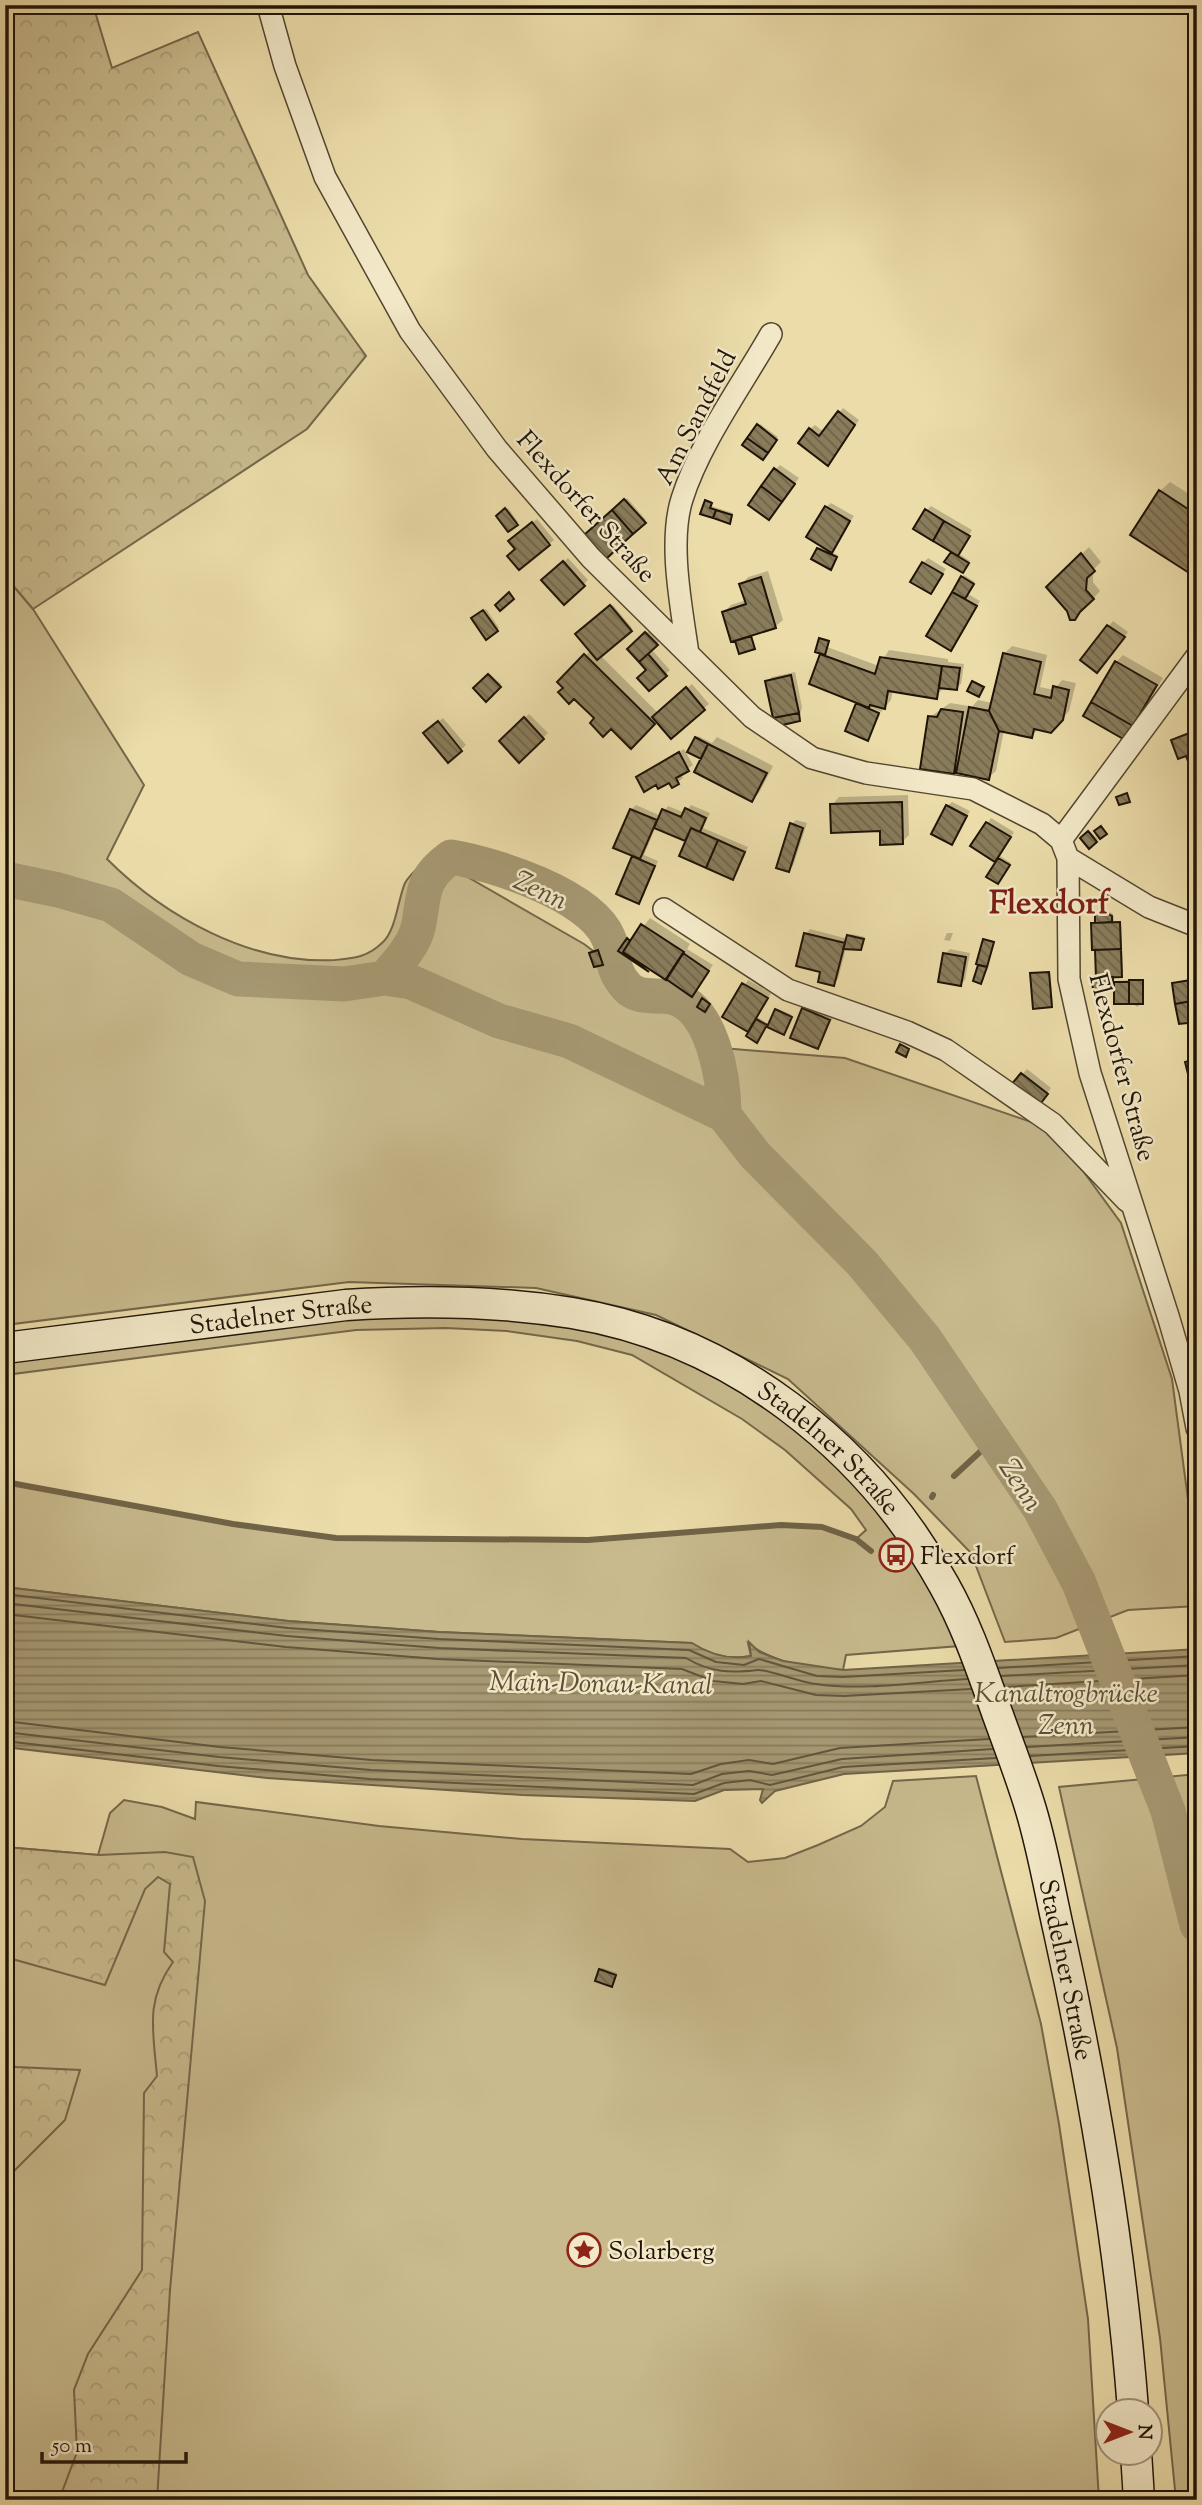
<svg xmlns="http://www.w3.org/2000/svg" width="1202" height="2505" viewBox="0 0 1202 2505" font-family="'Sorts Mill Goudy',serif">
	<defs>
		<pattern id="forest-crowns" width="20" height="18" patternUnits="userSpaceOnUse" patternTransform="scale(1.75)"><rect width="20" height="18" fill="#c8ba8d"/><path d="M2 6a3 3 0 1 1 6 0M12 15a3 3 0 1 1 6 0" fill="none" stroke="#ab9f78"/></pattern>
		<pattern id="water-rules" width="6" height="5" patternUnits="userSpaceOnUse" patternTransform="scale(1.75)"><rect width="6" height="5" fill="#a69872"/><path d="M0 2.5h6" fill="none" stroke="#877b5c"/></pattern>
		<pattern id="building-back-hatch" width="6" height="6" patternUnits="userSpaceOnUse" patternTransform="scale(1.75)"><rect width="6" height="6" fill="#897c5b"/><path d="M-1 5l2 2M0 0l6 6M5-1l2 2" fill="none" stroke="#6f6449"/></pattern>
	</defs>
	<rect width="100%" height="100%" fill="#ebdca9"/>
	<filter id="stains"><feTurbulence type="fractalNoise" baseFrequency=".00286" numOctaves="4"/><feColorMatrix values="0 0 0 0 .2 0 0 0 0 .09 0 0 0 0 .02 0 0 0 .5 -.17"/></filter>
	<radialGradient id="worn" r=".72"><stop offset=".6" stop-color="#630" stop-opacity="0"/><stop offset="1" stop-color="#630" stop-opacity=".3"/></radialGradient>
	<path fill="#c8ba8d" stroke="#74674a" stroke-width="2" d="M5 576 33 609 144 785 107 859C165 917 252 965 335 960 355 958 368 957 383 942 396 930 398 899 405 883 410 873 423 864 431 856L584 944 722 1048 845 1058 1040 1125 1083 1171 1121 1223 1172 1379 1197 1567V1606L1128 1610 1056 1638 1005 1642 971 1553 914 1494 788 1379 656 1315 536 1288 349 1282 5 1325Z
		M453 1303 701 1353 899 1514 959 1646 846 1655 843 1670C810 1668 774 1664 748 1643L751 1656C730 1660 709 1655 691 1643L439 1632 288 1621 5 1587V1482L233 1524 336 1538 588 1540 781 1525 822 1527 856 1539 866 1530 851 1509 785 1450 742 1419 632 1355 577 1341 507 1331 446 1328 356 1330 5 1375V1348Z
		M1197 1774V2500H1176L1160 2338 1117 2048 1059 1787Z
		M976 1776 1041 2024 1059 2124 1088 2319 1099 2500H5V1847L98 1855 110 1813 124 1800 162 1807 195 1819 196 1802 379 1826 522 1839 730 1849 748 1862 785 1858 818 1845 861 1826 885 1807 893 1781Z"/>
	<path fill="url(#forest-crowns)" stroke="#74674a" stroke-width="2" d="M5 5H93L112 68 198 32 308 275 366 356 307 429 33 609 5 576Z
		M5 1847 99 1855 165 1852 193 1857 205 1901 170 2290 157 2500H59L77 2452 74 2390 88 2354 142 2270 144 2093 157 2076C153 2030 145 2001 173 1962L164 1952 170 1884 158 1877 145 1889 105 1985 5 1957Z
		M5 2063 16 2067 80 2070 65 2120 5 2180Z"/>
	<path fill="url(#water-rules)" stroke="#706347" stroke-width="2" d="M5 1587 288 1621 439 1632 692 1643C709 1654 730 1660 751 1656L749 1642 759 1652 783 1661 843 1670 1197 1649V1753L844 1774 775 1791 762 1803 760 1800 763 1789 724 1790 695 1801 522 1795 267 1778 5 1747Z"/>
	<path fill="#0003" d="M843 408 859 420 832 459 810 429 815 425 824 432Z
		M760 424 778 437 764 456 744 445Z
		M780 465 799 478 773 513 776 469Z
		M1170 482 1197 499V576L1160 491Z
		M627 498 646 520 606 556 586 535Z
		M708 500 712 501 711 506 733 513 731 520 702 513Z
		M831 503 854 516 830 552 838 555 832 566 819 549 823 545 826 507Z
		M931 506 972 530 958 553 970 561 965 569 947 561 953 551 927 510Z
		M508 508 518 522 509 530 498 516Z
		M537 519 554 540 549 544 517 549 515 536Z
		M1089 547 1101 562 1093 570V582L1100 591 1075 619 1048 587Z
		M568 558 588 580 564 603 544 580Z
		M928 558 946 569 931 592 923 563Z
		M768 571 783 620 775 627 752 634 755 648 737 642 741 637 724 612 731 605 746 600 741 585 748 577Z
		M964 575 975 582 968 594 980 601 951 648 929 636Z
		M613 605 632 628 600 655 658 713 692 684 709 704 671 737 657 720 631 746 559 682 591 650 578 634Z
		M486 609 499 628 486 638 475 617Z
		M1113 621 1128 632 1102 666 1082 659Z
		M651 629 661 640 651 649 670 670 649 689 648 670 629 649Z
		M823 638 830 640 827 647 879 666 889 650 948 659V662L964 664 961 684 956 688 944 687 936 697 893 690 891 700 881 712 811 683 822 653Z
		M1012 646 1047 655 1040 687 1054 690 1062 680 1076 683 1069 711 1051 731 1039 728 1032 736 1004 730 996 771 988 778 959 766 953 772 930 717 950 703 969 706V710L978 700 993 703 1005 653Z
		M1123 655 1163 678 1129 733 1116 662Z
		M795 672 802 707 799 719 767 681 772 677Z
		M490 674 501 684 486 699 475 688Z
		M857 706 880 715 868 738Z
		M529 714 548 733 519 761 501 741Z
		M443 718 466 745 448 761 430 729Z
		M1197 729V765L1173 741Z
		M698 736 712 743 717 737 773 766 759 793 752 800 706 751H690Z
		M684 749 693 765 680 774 683 778 678 782 657 783 638 777Z
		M908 795 909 835 902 842 832 805 839 797Z
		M952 802 970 811 951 843 947 806Z
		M636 805 661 816 668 806 685 813 691 805 710 813 703 828 748 847 737 873 732 877 688 840 656 826 644 855 658 861 643 897 638 902 618 893 634 855 631 810Z
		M991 818 1014 832 1000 856 1011 863 999 880 998 862 972 846Z
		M796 820 807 823 793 866 789 870 792 824Z
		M1090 831 1098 839 1089 847 1082 838Z
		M1108 911 1113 914 1114 921H1121L1123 973 1114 975V981L1144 979V1001L1137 1007 1115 988 1094 989V978L1097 977 1093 923 1097 922 1098 912Z
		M650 918 690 944 687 949 713 965 692 994 623 950 628 939 633 940Z
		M810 929 848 939 851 934 865 937 861 948H846L838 979 834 984 806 934Z
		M947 933H953L950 941 944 940Z
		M950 949 970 953 965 980 960 984 945 954Z
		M1050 971 1053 1004 1051 1006 1032 974Z
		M748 980 771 993 757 1017 770 1025 778 1009 792 1015 784 1033 767 1025 750 1031 725 1016Z
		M808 1005 834 1015 818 1047 803 1009Z
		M1027 1069 1051 1088 1041 1101 1012 1086Z
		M602 1968 617 1973 613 1983 601 1970Z"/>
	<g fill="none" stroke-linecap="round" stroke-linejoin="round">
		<path stroke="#62563c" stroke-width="2" d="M5 1594 288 1628 439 1639 689 1650 716 1662 744 1665 759 1659 817 1676 843 1677 964 1670
			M5 1603 287 1636 439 1648 686 1658C711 1673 731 1673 758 1670 766 1669 803 1683 816 1684 865 1691 918 1682 967 1679
			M5 1614 286 1647 438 1659 682 1669 713 1681 743 1684 761 1681 816 1695 844 1696 971 1689
			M999 1668 1197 1656
			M1002 1676 1197 1665
			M1005 1687 1197 1675
			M5 1721 220 1747 372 1760 691 1774 721 1764 749 1760 773 1764 840 1748 989 1739
			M5 1732 219 1757 371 1770 693 1785 722 1774 749 1771 772 1775 842 1759 993 1749
			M1023 1737 1197 1727
			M5 1741 218 1766 370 1779 694 1794 724 1783 750 1780 770 1785 843 1767 996 1758
			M1027 1747 1197 1737
			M1030 1756 1197 1746"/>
		<path stroke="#706347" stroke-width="6" d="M954 1476 994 1439
			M5 1482 233 1524 336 1538 588 1540 781 1525 822 1527 856 1539 871 1551
			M932 1497 933 1495"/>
		<path stroke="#a69872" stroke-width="35" d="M5 879 58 890 111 905 191 959 238 979 344 984 385 978 411 982 499 1021 569 1041 724 1115 755 1155 862 1263 925 1339 1040 1509 1079 1583 1168 1811 1197 1925
			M385 978C397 963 413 947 418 928 425 895 419 880 451 857 494 864 590 895 608 937 616 954 609 967 626 986 638 1000 655 994 671 997 713 1006 724 1079 724 1115"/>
	</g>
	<path fill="url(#building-back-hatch)" stroke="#1f1407" stroke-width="2" d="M838 411 855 425 828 466 798 443 809 428 819 436Z
		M757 424 777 440 768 453 747 438Z
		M747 438 768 453 763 460 742 445Z
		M774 468 795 484 782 502 761 486Z
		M761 486 782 502 769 520 748 505Z
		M1159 490 1197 515V578L1130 535Z
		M624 499 646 523 633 534 612 510Z
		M705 500 712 503 710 508 716 510 713 518 700 514Z
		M825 506 850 521 832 553 806 537Z
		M505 508 518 525 508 532 496 516Z
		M925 509 944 521 933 541 913 529Z
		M612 510 633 534 606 559 584 535Z
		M716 510 732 515 730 524 713 518Z
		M944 521 970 536 958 556 933 541Z
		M532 522 550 545 519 570 507 556 515 549 508 541Z
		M817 548 837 557 831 570 811 559Z
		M951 552 969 563 963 573 944 562Z
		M1081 553 1095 571 1087 578 1086 590 1094 599 1080 612 1075 620H1070L1067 611 1046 587Z
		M563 561 585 586 564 605 541 580Z
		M922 562 943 574 931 594 910 582Z
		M961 576 974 584 965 599 952 592Z
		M761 577 776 628 731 642 722 612 746 604 739 584Z
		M509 592 514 599 500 611 495 605Z
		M952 592 977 606 951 651 926 636Z
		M610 605 632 631 597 660 575 634Z
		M483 610 498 631 486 640 471 618Z
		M1107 625 1125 637 1097 673 1080 660Z
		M645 632 658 645 639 662 627 649Z
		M751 636 755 649 739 654 735 641Z
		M819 638 829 641 825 655 815 652Z
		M1003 653 1041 662 1034 694 1051 698 1053 686 1069 690 1063 720 1051 733 1034 729 1032 738 999 731 989 711Z
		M584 654 655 724 631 749 611 729 603 737 590 723 594 718 574 699 569 704 558 692 563 688 557 682Z
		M648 654 667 676 649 691 637 678 646 670 639 662Z
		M820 654 875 674 880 657 942 666 937 699 888 691 885 709 870 705 869 708 809 684Z
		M1115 661 1157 685 1133 726 1091 702Z
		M942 666 960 668 957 690 939 688Z
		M488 674 501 687 486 702 473 688Z
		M791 675 799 713 773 718 765 681Z
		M972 681 984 687 979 697 967 691Z
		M686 687 705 710 671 739 652 717Z
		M1091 702 1133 726 1125 740 1083 716Z
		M856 703 879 713 868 741 845 731Z
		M969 707 989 711 999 731 989 780 956 773Z
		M941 709 963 712 954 774 920 769 928 716 937 717Z
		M799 713 800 721 778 726 773 718Z
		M524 717 544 739 519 763 499 741Z
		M438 721 462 751 448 763 423 733Z
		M1197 730V767L1191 769 1186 756 1178 759 1171 740Z
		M695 737 708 744 701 759 687 752Z
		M708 744 767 773 752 802 694 772Z
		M679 752 689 771 676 778 679 784 672 788 669 783 658 789 656 785 644 792 636 777Z
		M1127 793 1130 802 1119 805 1116 797Z
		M902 802 903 844 880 845V831L831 833 830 804Z
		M946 805 967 816 952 845 931 834Z
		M685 808 706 818 700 832 691 828 685 841 654 828 662 809 681 817Z
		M630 809 657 820 640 859 613 848Z
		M986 822 1011 837 995 862 970 846Z
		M790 823 803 828 789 872 776 868Z
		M1101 826 1107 834 1100 839 1094 831Z
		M691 828 718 840 706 868 679 856Z
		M1088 831 1097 842 1089 849 1080 838Z
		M718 840 745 852 733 880 706 868Z
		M632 856 655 866 639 904 616 894Z
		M998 858 1010 865 998 884 986 877Z
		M1105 912 1112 916V922L1095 923V913Z
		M1120 922 1121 949 1092 950 1091 923Z
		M641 924 684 952 666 980 623 952Z
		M804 933 845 943 834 986 818 982 820 972 796 966Z
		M847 935 864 939 861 950 843 949Z
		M627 938 630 941 623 952 649 972 618 951Z
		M983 939 994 942 987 967 976 964Z
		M1121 949 1122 977 1096 978 1095 950Z
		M598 950 603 965 594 967 589 953Z
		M683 953 709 971 692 997 666 979Z
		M943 953 966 957 961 986 938 982Z
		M978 965 987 967 981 984 973 981Z
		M1049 972 1052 1007 1033 1009 1030 973Z
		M1113 977V990L1093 991 1092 978Z
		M1197 979V1000L1175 1004 1172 983Z
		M1129 980H1143V1004H1129Z
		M1114 982H1129V1004H1114Z
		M742 983 768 998 748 1032 722 1017Z
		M702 998 710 1004 705 1012 697 1007Z
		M1197 1000V1022L1179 1024 1175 1004Z
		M802 1008 830 1020 818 1049 790 1038Z
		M775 1009 792 1017 784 1035 767 1027Z
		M756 1019 767 1025 757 1043 746 1036Z
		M1197 1033V1047L1190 1048 1188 1035Z
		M900 1044 909 1049 906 1057 896 1052Z
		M1197 1059V1089L1192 1090 1185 1062Z
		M1021 1073 1048 1094 1037 1108 1010 1086Z
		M599 1969 616 1975 612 1987 595 1981Z"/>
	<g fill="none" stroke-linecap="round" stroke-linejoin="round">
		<defs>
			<path id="street" d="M268 5 285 66 325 177 410 331 497 449 591 558 752 717 812 758 866 773 973 789 1042 824 1061 840 1068 858 1069 979 1090 1073 1169 1319 1190 1391 1197 1428
				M688 654C682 610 668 543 682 499 699 444 742 385 771 334
				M1061 840 1197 656
				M1068 858 1149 907 1197 926
				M664 909 788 990 907 1032 946 1050 1053 1124 1127 1201"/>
			<g id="secondary">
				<path id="s1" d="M5 1348 346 1305C421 1300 497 1301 572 1313 731 1339 867 1446 944 1585 966 1624 980 1665 995 1707 1007 1741 1021 1776 1031 1810 1043 1850 1050 1892 1059 1932 1094 2091 1121 2249 1133 2410"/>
				<path d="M1136 2452 1139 2500"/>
			</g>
		</defs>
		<use href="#street" stroke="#524630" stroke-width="24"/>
		<use href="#secondary" stroke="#1f1407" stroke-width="33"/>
		<use href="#street" stroke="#f2e8c7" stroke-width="21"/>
		<use href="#secondary" stroke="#f2e8c7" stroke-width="30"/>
	</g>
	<defs>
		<symbol id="bus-ring" viewBox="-11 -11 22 22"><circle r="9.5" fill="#f2e8c7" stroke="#8f2418" stroke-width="1.5"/><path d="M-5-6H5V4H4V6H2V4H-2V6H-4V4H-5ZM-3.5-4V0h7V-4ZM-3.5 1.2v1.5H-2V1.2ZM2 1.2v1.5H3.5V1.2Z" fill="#8f2418"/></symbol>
		<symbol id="sight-ring" viewBox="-11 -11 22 22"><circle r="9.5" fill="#f2e8c7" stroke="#8f2418" stroke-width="1.5"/><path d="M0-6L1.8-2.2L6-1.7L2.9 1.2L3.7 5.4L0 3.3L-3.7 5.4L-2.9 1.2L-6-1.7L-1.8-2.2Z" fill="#8f2418"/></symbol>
	</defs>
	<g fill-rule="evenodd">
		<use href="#bus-ring" x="877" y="1536" width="38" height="38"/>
		<use href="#sight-ring" x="565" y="2231" width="38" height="38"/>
	</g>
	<g text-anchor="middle" stroke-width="5" stroke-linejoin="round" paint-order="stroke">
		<g font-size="26" fill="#1f1407" stroke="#f2e8c7">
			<text transform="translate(695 417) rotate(-63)" y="9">Am Sandfeld</text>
			<text transform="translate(587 506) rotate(48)" y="9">Flexdorfer Straße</text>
			<text transform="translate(1123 1067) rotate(75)" y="9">Flexdorfer Straße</text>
			<text dy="9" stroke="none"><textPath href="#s1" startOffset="278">Stadelner Straße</textPath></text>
			<text dy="9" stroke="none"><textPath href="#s1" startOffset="866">Stadelner Straße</textPath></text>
			<text dy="9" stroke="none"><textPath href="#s1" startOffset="1452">Stadelner Straße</textPath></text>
		</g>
		<g font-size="26" fill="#1f1407" stroke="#f2e8c7" text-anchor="start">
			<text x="920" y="1564">Flexdorf</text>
			<text x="608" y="2259">Solarberg</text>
		</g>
		<g font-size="28" font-style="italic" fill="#5c4f37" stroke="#f2e8c7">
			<text transform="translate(541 889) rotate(25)" y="10">Zenn</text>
			<text transform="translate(1022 1484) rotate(57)" y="10">Zenn</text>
			<text transform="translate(601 1682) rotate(1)" y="10">Main-Donau-Kanal</text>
			<text x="1066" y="1702">Kanaltrogbrücke<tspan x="1066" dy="32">Zenn</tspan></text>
		</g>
		<g font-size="33" font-weight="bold" fill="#7a1f14" stroke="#f2e8c7">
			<text x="1049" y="913">Flexdorf</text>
		</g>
	</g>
	<rect width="1202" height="2505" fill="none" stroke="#ebdca9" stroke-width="28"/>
	<rect x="7" y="7" width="1188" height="2491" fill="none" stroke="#1f1407" stroke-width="3.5"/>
	<rect x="14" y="14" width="1174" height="2477" fill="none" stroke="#1f1407" stroke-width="2"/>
	<g transform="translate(1129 2432) rotate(90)"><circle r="33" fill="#f2e8c7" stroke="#9e937a" stroke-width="2"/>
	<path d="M0-5L12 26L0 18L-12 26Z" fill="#8f2418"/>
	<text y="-10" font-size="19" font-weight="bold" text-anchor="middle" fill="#1f1407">N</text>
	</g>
	<path d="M42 2452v10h144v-10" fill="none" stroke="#1f1407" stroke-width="3.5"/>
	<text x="52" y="2452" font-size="21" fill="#1f1407" stroke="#f2e8c7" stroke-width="5" paint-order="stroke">50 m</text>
	<rect width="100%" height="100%" filter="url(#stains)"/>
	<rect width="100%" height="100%" fill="url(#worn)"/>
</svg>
